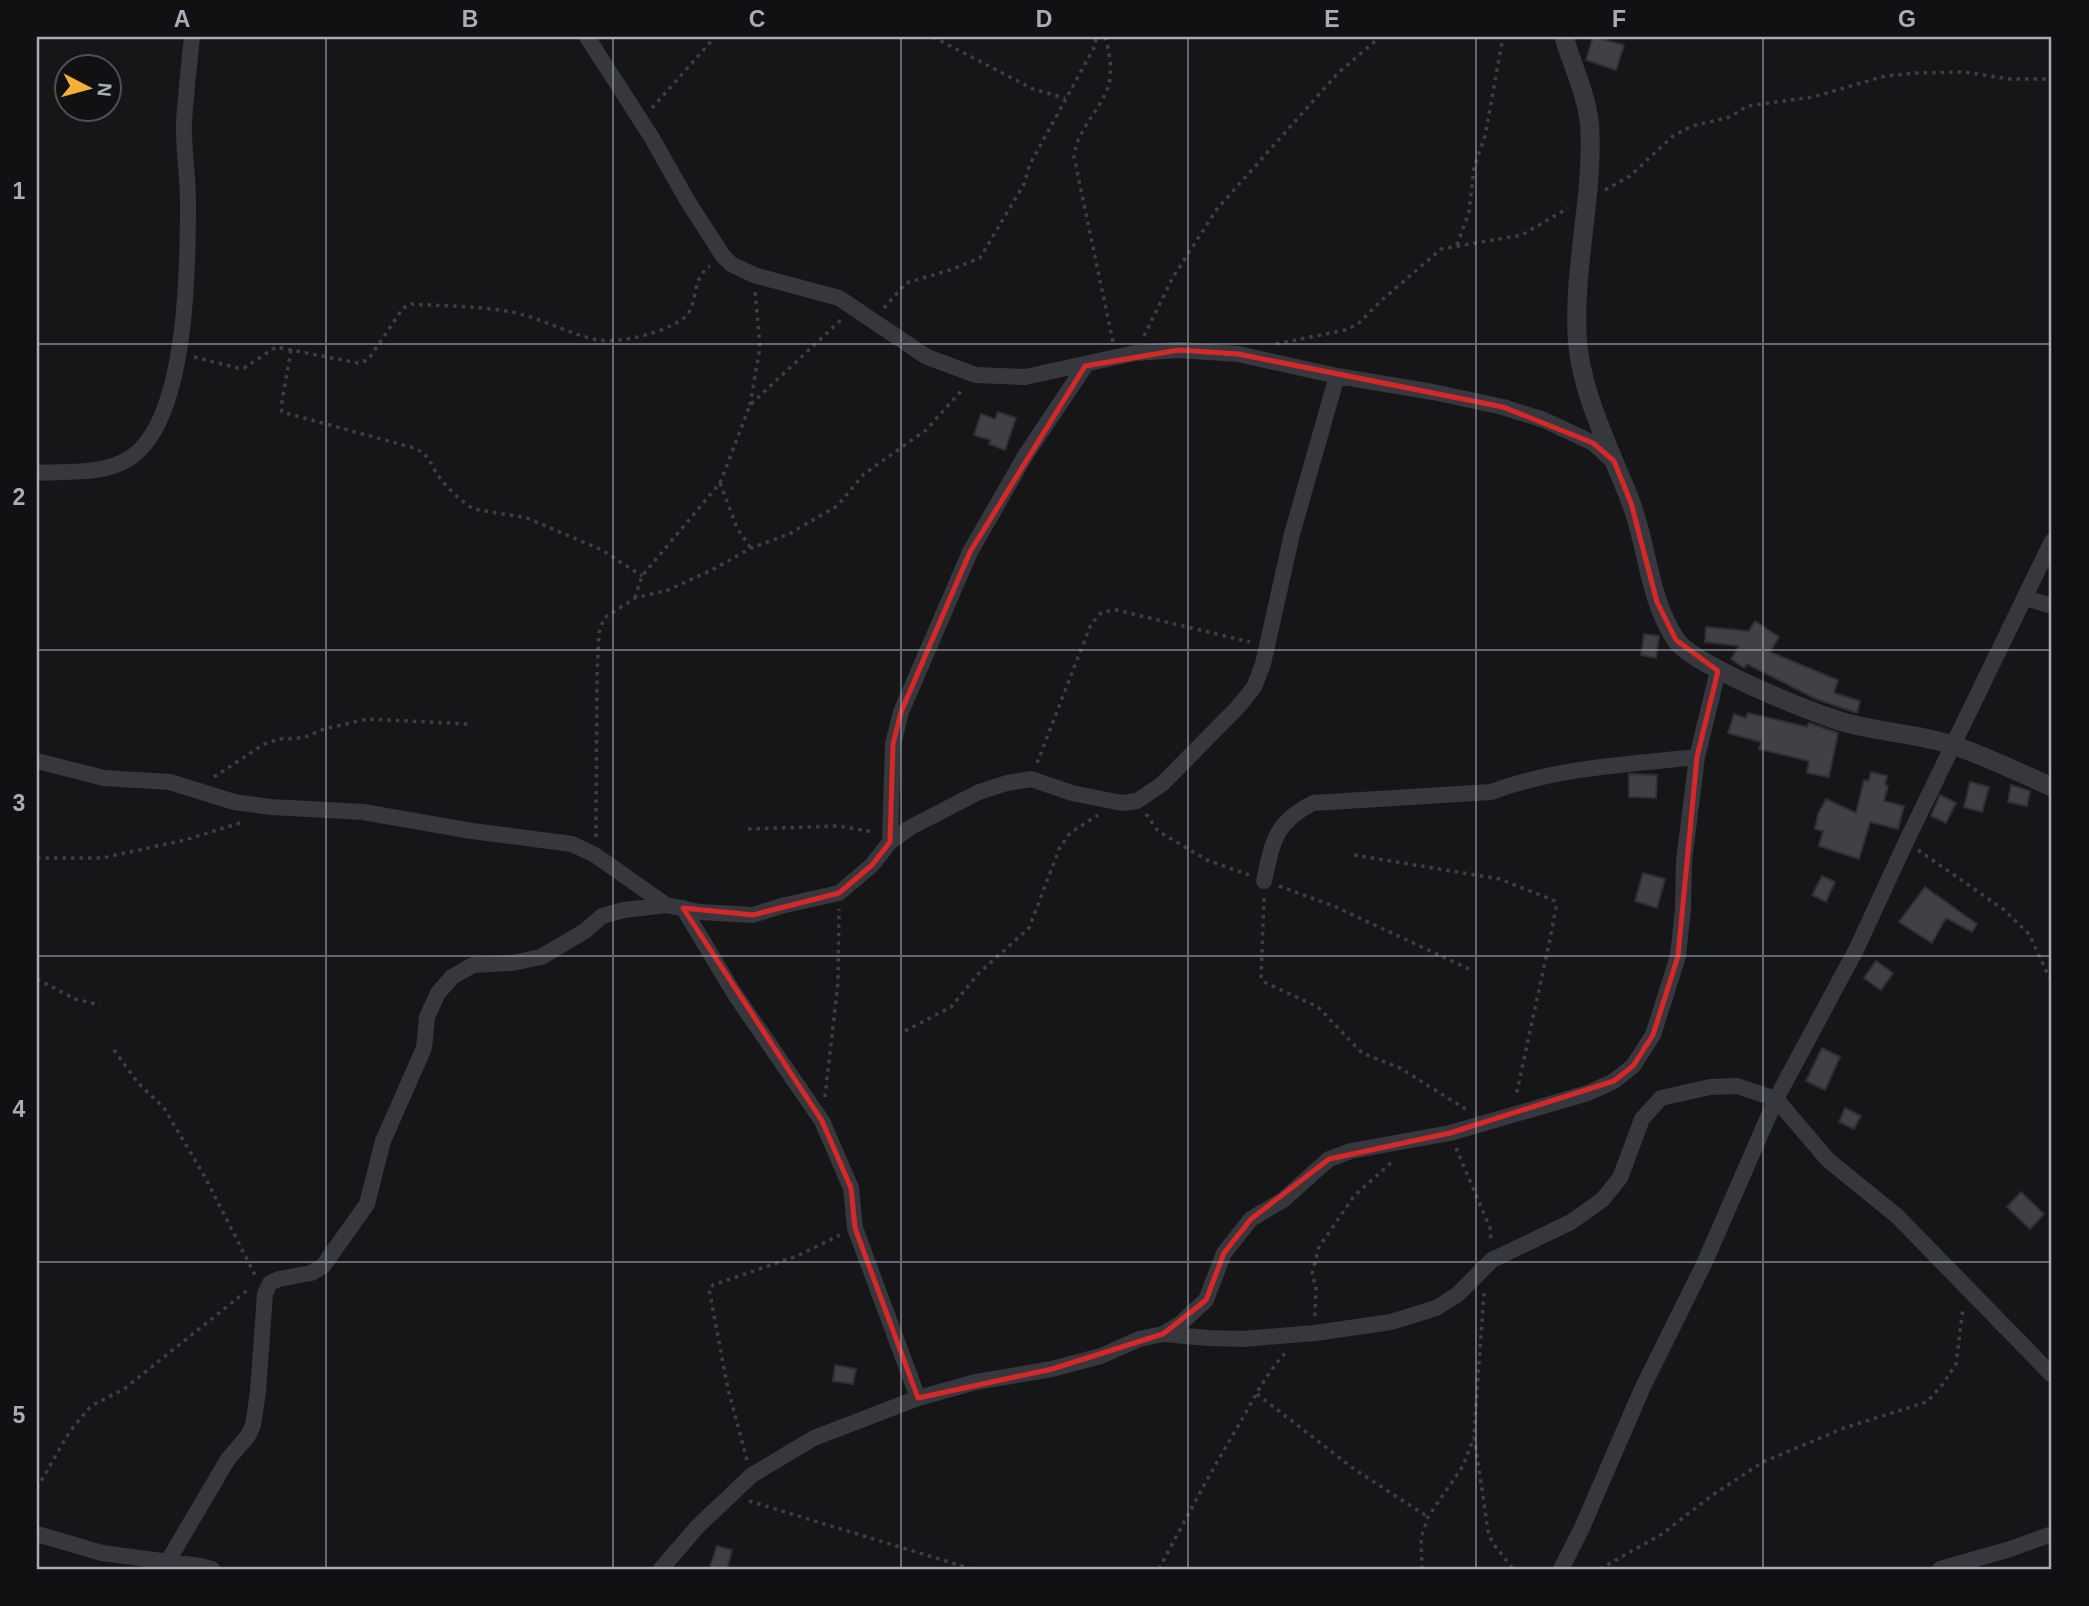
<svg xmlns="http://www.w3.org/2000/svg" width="2089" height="1606" viewBox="0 0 2089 1606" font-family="Helvetica,sans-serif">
	<rect width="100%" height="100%" fill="#161618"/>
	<path fill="#404145" stroke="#303034" stroke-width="2" d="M1593 37 1624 45 1616 70 1586 60Z
		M998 412 1016 418 1005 450 989 444 991 440 974 435 981 414 995 419Z
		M1755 621 1779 637 1770 652 1838 680 1834 693 1860 701 1857 713 1816 699 1747 664 1744 668 1731 659 1739 646 1705 642 1706 627 1749 631Z
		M1644 634 1659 636 1656 658 1641 655Z
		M1748 713 1807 727 1809 723 1838 733 1829 777 1807 773 1809 761 1759 749 1761 742 1728 733 1734 714 1746 718Z
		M1871 772 1887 776 1885 785 1888 786 1884 801 1904 806 1898 829 1870 822 1859 859 1819 846 1823 831 1815 829 1818 814 1826 799 1856 813 1864 780 1869 781Z
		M1629 774 1657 775 1656 798 1629 797Z
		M1970 782 1989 787 1982 812 1964 807Z
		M2011 785 2030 791 2027 806 2008 802Z
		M1940 795 1956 803 1946 823 1931 816Z
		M1643 873 1665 879 1657 908 1635 901Z
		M1822 876 1835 882 1826 902 1812 895Z
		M1925 887 1977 924 1972 932 1946 918 1932 943 1899 922Z
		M1876 961 1893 973 1881 990 1864 978Z
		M1822 1048 1840 1057 1825 1090 1806 1081Z
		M1845 1108 1861 1116 1854 1129 1839 1122Z
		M2021 1192 2044 1214 2030 1229 2007 1207Z
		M835 1365 856 1369 853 1384 833 1381Z
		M717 1546 732 1550 727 1569H709Z"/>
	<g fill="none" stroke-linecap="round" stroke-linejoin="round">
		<path stroke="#3d3f44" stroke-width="3.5" stroke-dasharray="3.5 5" stroke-linecap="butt" d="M933 37 1033 89 1065 98
			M1105 37C1110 53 1114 76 1106 92 1096 115 1076 132 1074 157L1113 342
			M652 108 715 37
			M1605 190 1630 176 1673 136 1692 126 1730 117 1747 106 1813 97 1885 76 1916 73 1965 72 2009 79H2052
			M1457 245 1469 212 1474 167 1485 136 1503 37
			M884 308 906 283 950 270 980 258 1024 184 1030 164 1095 46 1096 37
			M1144 336 1173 277 1217 209 1338 73 1380 37
			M1276 344 1345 330 1358 324 1382 300 1441 249 1522 235 1568 208
			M291 350 281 407 282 412 414 448C432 456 429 464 440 478 448 489 462 502 474 509L527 518 602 550 642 576
			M194 357 238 368H244L276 347 358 363 368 360 403 308 411 304C444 306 479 306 512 312 541 318 565 332 593 339 618 345 665 333 685 317 699 304 690 280 710 266
			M750 405 760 347 755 291
			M720 483 737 528 750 547
			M635 598 642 576 720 483 750 405 843 318
			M1037 763 1091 624 1102 612 1116 610 1250 642
			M214 777 264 744 280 739 303 738 324 729 367 719 469 724
			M1146 814 1158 831 1207 860 1249 875
			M748 829 838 826 874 832
			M596 837 597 675 599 633 604 618 635 598 668 590 712 570 751 548 789 534 837 506 864 474 926 430 963 389
			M1918 850 2003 909 2029 934 2052 983
			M1354 855 1500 879 1555 901 1556 907 1550 939 1516 1096
			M37 858H102L185 840 243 822
			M1279 886 1336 907 1469 969
			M1264 898 1261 978 1266 983 1318 1007 1362 1053 1400 1068 1467 1110
			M37 979 75 999 100 1005
			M905 1031 951 1007 979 973 1029 928 1060 847 1070 833 1098 815
			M114 1050 138 1083 164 1108 205 1177 256 1277
			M825 1097 838 982 839 909
			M1456 1148 1490 1228 1491 1242
			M1484 1293 1474 1435 1488 1531 1492 1542 1513 1569
			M1315 1316 1316 1287 1312 1274 1319 1247 1354 1196 1393 1161
			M1257 1394 1354 1469 1428 1517
			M747 1460 728 1389 709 1289 713 1285 797 1256 840 1235
			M37 1488 70 1431 91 1406 124 1389 249 1289
			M749 1501 972 1569
			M1159 1569C1185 1520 1211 1471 1240 1423 1254 1398 1267 1372 1287 1351
			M1422 1569 1421 1538 1428 1517 1463 1466 1474 1437
			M1600 1569 1662 1534 1711 1496 1763 1462 1844 1428 1927 1402 1943 1384 1956 1364 1963 1308"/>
		<path stroke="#37383d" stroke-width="16" d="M587 37 652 138 687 200 723 256 731 264 754 275 839 298 927 357 976 375 1025 377 1135 353 1179 350 1238 354 1337 376 1433 392 1503 407 1544 420 1593 443 1613 461
			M37 473C67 471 104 475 130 458 188 420 188 265 188 201 188 175 183 148 184 122 186 93 189 65 192 37
			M2026 598 2052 606
			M37 761 104 778 170 782 234 802 271 807 363 812 472 831 572 844 595 855 666 905 700 912 753 915 781 906 839 893 872 865 890 842 911 827 979 792 1007 783 1031 779 1072 793 1122 803 1137 801 1162 784 1238 707 1254 687 1263 664 1292 534 1337 376
			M890 842 893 744 901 712 970 552 1025 456 1085 366
			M1264 881C1273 841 1274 823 1313 803L1491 792C1555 768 1629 764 1697 757
			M683 908 734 993 822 1121 851 1188 855 1228 918 1398
			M1163 1334 1181 1323 1206 1300 1224 1253 1251 1219 1283 1200 1329 1159 1351 1151 1450 1133 1588 1093 1614 1081 1633 1066 1653 1035 1678 956 1683 909 1684 861 1697 757 1718 671
			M37 1534 102 1553 200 1566 212 1569
			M168 1561 228 1459 248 1436 253 1425 258 1392 265 1294 270 1283 279 1279 311 1273 323 1266 367 1204 383 1141 424 1048 427 1017 438 993 452 977 473 965 512 963 541 957 585 931 602 916 624 910 666 905
			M661 1569 698 1526 752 1475 814 1438 918 1398 976 1382 1052 1369 1101 1356 1139 1339 1163 1334 1208 1338 1243 1339 1315 1333 1391 1322 1436 1308 1457 1295 1492 1260 1571 1222 1602 1200 1620 1178 1642 1119 1661 1098 1710 1087 1737 1086 1776 1099 1828 1160 1897 1216 2052 1375
			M1561 1569 1581 1530 1642 1389 1704 1264 1776 1099 1856 950 1906 842 2052 541
			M1940 1569 2007 1550 2052 1534"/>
		<path stroke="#37383d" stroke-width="19" d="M1564 37C1573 68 1590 101 1590 134 1592 201 1574 267 1577 334 1579 389 1610 449 1630 500 1648 546 1648 598 1676 640 1692 665 1818 716 1851 724 1885 733 1922 734 1955 746 1988 757 2020 773 2052 787"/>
	</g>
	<path fill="none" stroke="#d62828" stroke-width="5" stroke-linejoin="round" d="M1179 350 1238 354 1503 407 1593 443 1614 461 1631 503 1657 602 1676 640 1718 671 1697 757 1678 956 1653 1035 1633 1066 1614 1081 1450 1133 1329 1159 1251 1219 1224 1253 1206 1300 1163 1334 1052 1369 918 1398 855 1228 851 1188 822 1121 683 908 753 915 839 893 872 865 890 842 893 744 901 712 970 552 1085 366Z"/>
	<path fill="none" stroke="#a8adb8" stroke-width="2" stroke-opacity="0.55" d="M326 37V1569M613 37V1569M901 37V1569M1188 37V1569M1476 37V1569M1763 37V1569M37 344H2052M37 650H2052M37 956H2052M37 1262H2052"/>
	<rect width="2089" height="1606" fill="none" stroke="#111113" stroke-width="77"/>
	<g transform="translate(88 88) rotate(96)"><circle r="33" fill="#111113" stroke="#4d4f55" stroke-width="2"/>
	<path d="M0-5L12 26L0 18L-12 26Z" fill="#f2b134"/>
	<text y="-10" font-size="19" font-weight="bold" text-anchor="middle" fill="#a8adb8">N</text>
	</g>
	<rect x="38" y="38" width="2012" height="1530" fill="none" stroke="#a8adb8" stroke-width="2.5"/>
	<g font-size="23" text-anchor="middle" font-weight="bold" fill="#a8adb8">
		<text x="182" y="27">A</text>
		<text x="470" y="27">B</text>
		<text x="757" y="27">C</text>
		<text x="1044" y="27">D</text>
		<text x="1332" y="27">E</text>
		<text x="1619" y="27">F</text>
		<text x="1907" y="27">G</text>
		<text x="19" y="199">1</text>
		<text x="19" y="505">2</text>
		<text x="19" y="811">3</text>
		<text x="19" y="1117">4</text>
		<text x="19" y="1423">5</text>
	</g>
</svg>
